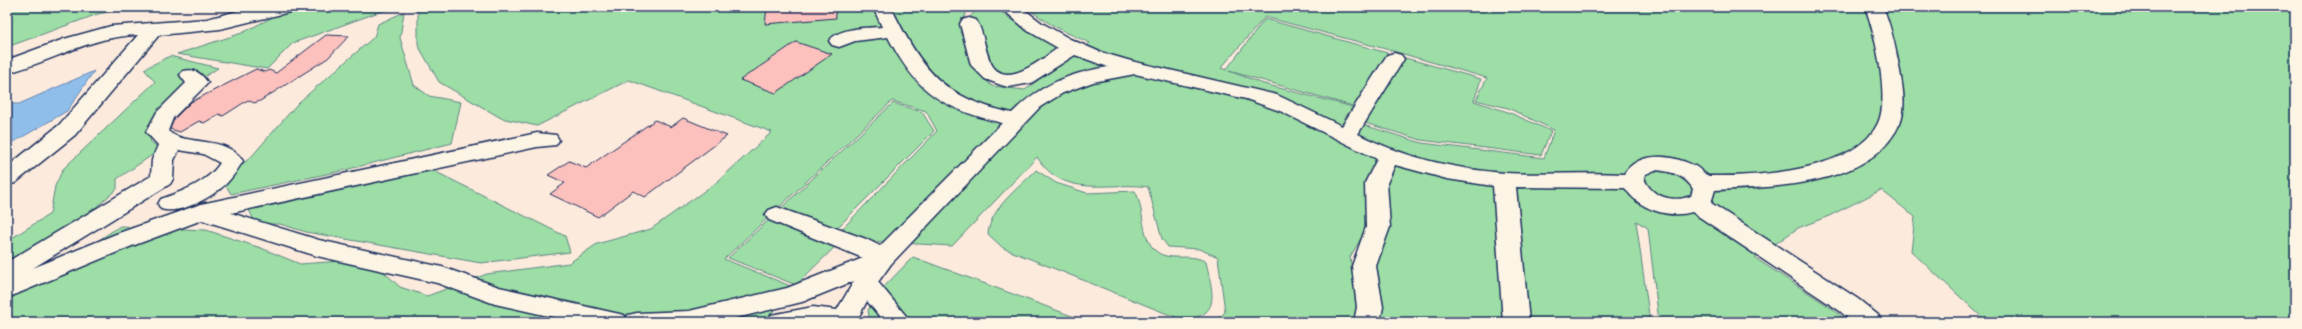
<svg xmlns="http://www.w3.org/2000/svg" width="2302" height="329" viewBox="0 0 2302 329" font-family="'Balsamiq Sans',sans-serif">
	<rect width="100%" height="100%" fill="#fceadd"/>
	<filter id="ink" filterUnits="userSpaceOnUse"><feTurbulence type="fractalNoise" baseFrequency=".025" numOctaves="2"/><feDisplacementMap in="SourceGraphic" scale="8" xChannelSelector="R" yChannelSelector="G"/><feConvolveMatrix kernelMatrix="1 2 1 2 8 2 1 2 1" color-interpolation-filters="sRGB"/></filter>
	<g filter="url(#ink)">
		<path fill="#9ddda6" stroke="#5c8682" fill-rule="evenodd" d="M18 7H132L98 14 7 47V12Z
			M292 7H402L379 12 293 43 267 69 177 54 242 33Z
			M406 7H968L960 32 979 74 992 86 1025 90C1046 73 1070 61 1090 43 1067 33 1046 24 1027 7H2295V322H1987L1911 251 1915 217 1881 190 1829 216 1798 228 1755 258 1833 309 1849 322H1659L1648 228 1636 221 1650 322H1361L1372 196 1365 198 1366 230 1350 257 1358 307 1353 322H1215L1225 312 1218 257 1199 249 1168 247 1162 239 1148 187C1108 181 1064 200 1037 157L952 246 869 241 840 231 937 131 926 111 892 101 724 259 793 287 768 318 761 322H7V301L120 226 206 230 261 248 300 264 370 259 400 287 427 296 487 274 569 263 597 244 651 229 717 182 772 132 629 80 537 126 501 118 439 82 418 45V11ZM1265 17 1393 51 1487 78 1476 100 1508 108 1554 130 1544 158 1422 143 1344 119 1353 107 1264 84 1229 71 1356 107 1349 118 1421 140 1541 155 1551 131 1508 112 1474 101 1481 79 1265 19 1226 70 1221 68Z
			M978 7H995L1008 17 1070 56 1002 84 964 25Z
			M404 12 400 38 414 85 429 96 461 102 452 143 341 171 231 194 223 181 252 156 298 103 374 37 378 24Z
			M170 56 218 68 196 82 147 131 151 142 161 149 117 179V189L95 208 7 265V241L50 214 55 186 63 169 155 82 144 69Z
			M893 103 922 112 934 131 834 231 846 236 796 285 728 258Z
			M428 168 565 236 570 252 481 263 306 232 280 224H256L247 206Z
			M1036 170 1056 183 1087 193 1135 191C1146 210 1139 250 1166 256 1179 259 1194 254 1206 262 1213 293 1222 319 1180 319L1003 248 988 234C990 208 1019 188 1036 170Z
			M913 257 1088 322H870L868 310 881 290Z"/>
		<path fill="#90beea" stroke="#6185b2" d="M94 71 67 111 7 146V104H19Z"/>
		<path fill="#fcc0bd" stroke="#1b2f5e" d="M767 7H835L836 18 765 24Z
			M326 35 349 36 328 58 260 101 254 103 248 100 223 116 219 114 204 123 199 121 180 132 170 129 174 119 191 102 256 69 265 72 269 70 276 73Z
			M796 42 832 54 776 93 740 80Z
			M683 118 727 136 645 197 633 191 598 217 550 194 565 183 548 175 569 161 586 168 655 120 671 127Z"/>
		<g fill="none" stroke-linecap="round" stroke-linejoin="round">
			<defs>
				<path id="minor" d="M253 7H296L294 11 220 29 159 35 75 135 15 183 7 185V167L59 125 138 35C90 36 52 62 7 73V60L64 39 111 26 207 19Z
					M873 7H891C922 70 941 97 1012 113 1039 85 1070 73 1108 67L1075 55 1031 83 1008 87 1001 85 985 79 971 65 960 24 962 20 969 18 976 20C984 32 984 48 990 61 1003 92 1042 59 1058 48L1028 31 1000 7H1021L1042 23 1070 39 1100 52 1131 61 1277 95 1342 126 1387 55 1394 53 1401 55 1404 59 1358 134C1403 157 1454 169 1505 173 1544 175 1584 172 1624 174 1639 150 1672 155 1695 166 1699 168 1705 175 1709 176 1756 177 1856 171 1878 123 1890 97 1875 33 1865 7H1883C1891 26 1895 45 1899 66 1902 83 1907 106 1900 123 1872 187 1774 187 1715 190L1711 203 1858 299 1878 315 1882 322H1852L1840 311 1692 212C1669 219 1638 209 1625 188L1516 187 1529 322H1503L1493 186 1447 179 1395 165 1387 183 1390 227 1376 266 1383 307 1380 322H1354L1357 307 1352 266 1366 227 1365 183 1377 159 1280 111 1246 99 1135 74 1093 82 1063 93 1040 107 891 264 878 282 911 322H884L867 301 856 322H767L771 315 813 307 837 310 854 281 802 302 720 322H575L495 304 437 283 317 256 202 220 132 246 7 298V262L151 176 152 160 158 145 146 132 157 112 186 83 180 75 183 71C195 68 201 73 208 83L173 118 168 131C186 147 225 134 243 161 238 169 233 177 226 184 212 197 181 215 161 209L158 204 161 199C183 191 207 183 220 163L203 154 179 150 174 160 173 179 170 184 33 268 116 234 201 204 537 133 556 135 559 140 556 145 537 147 231 213 319 240 442 267 499 287 615 313 624 315 626 319 628 315 637 313 689 311 787 288 863 258 769 220 765 215 769 210 777 207 785 210 866 239 880 246 1002 123C942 108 917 93 888 37L855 41 839 47 832 45 829 41C839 27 867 28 882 27ZM1655 170C1670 171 1685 175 1693 189L1691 196C1674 203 1649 197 1644 177L1646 174Z"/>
			</defs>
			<use href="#minor" stroke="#1b2f5e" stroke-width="3"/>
			<use href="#minor" fill="#fcf5e5" fill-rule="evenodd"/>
		</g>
	</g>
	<rect width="2302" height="329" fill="none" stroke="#fcf5e5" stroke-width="24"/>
	<rect x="12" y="12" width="2278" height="305" fill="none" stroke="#1b2f5e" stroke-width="1.5" filter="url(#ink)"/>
</svg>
